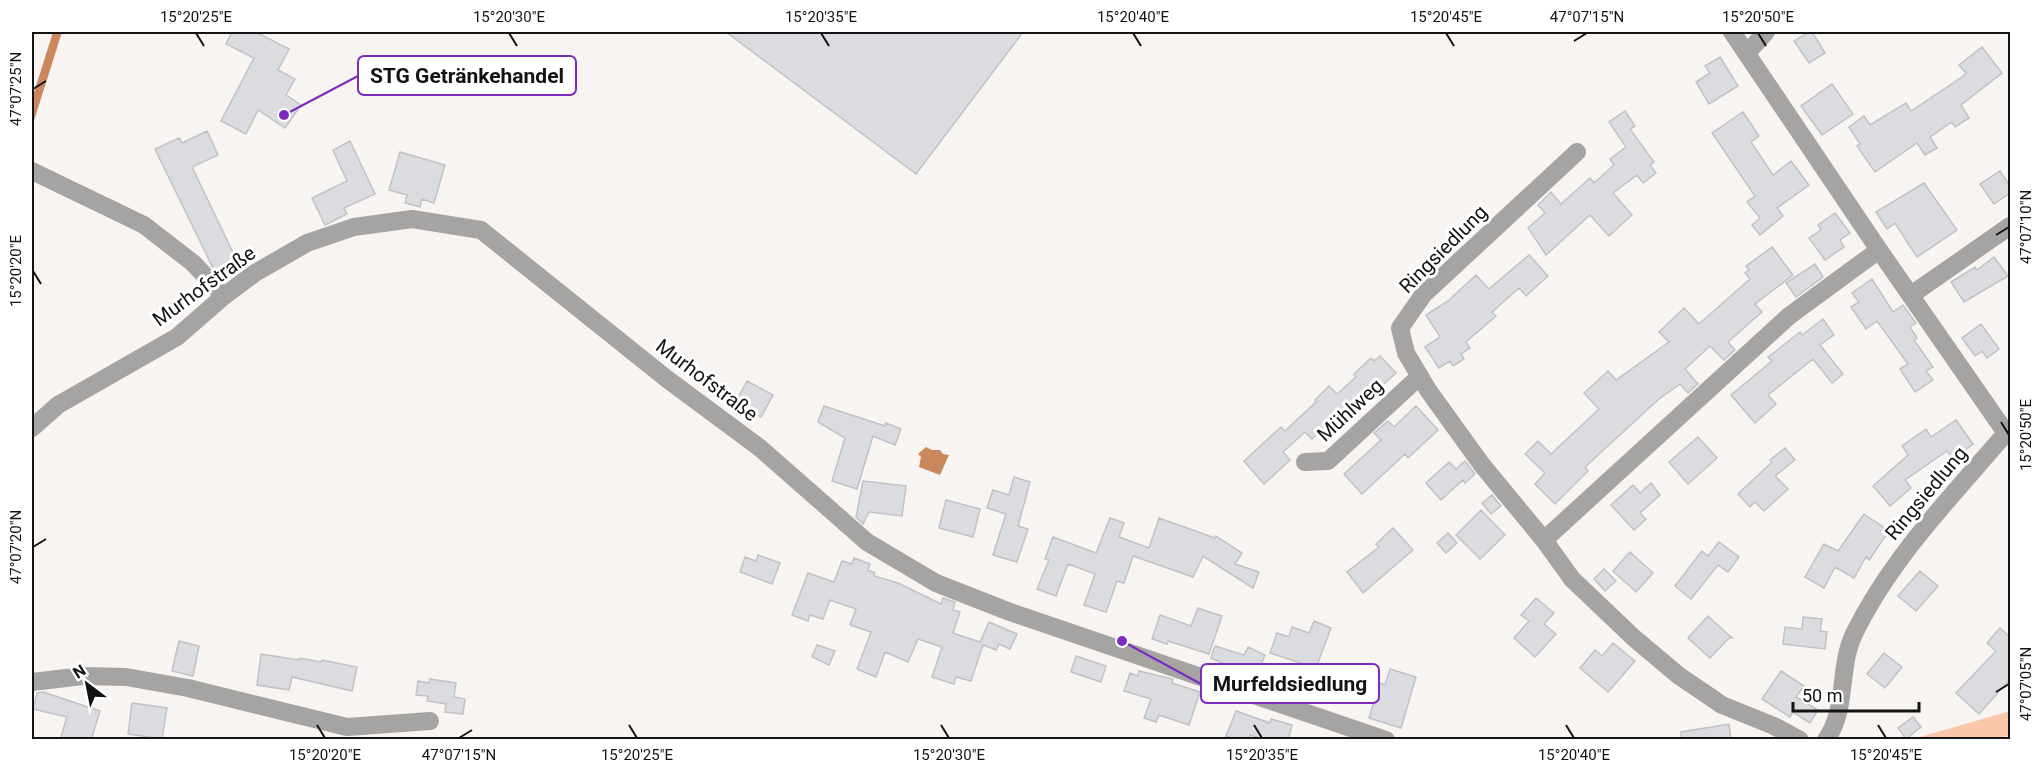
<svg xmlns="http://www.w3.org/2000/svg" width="2042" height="771" viewBox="0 0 2042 771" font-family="Roboto,sans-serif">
	<rect width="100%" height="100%" fill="#f7f4f2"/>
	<path fill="#fac7aa" d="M2010 711V735L1995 740 1913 739Z"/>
	<path fill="#cb885f" d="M53 32H62L32 127V99Z
		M926 447 932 450H940L943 454 949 455 940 475 919 467 921 457 918 454Z"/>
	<path fill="#dbdcdf" stroke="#c1c2c5" stroke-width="1.5" d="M232 32H256L289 49 278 70 295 79 286 95 301 105 285 128 258 110 246 134 221 121 254 58 226 44Z
		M726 32H1023L916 174Z
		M1809 32H1812L1825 53 1809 63 1794 41Z
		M1982 47 2002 73 1961 105 1969 118 1955 127 1952 122 1930 137 1937 148 1925 155 1917 143 1875 172 1857 146 1860 144 1849 127 1864 116 1870 125 1906 103 1911 111 1962 77 1966 73 1959 65Z
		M1720 57 1738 86 1709 104 1696 82 1710 73 1705 66Z
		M1832 84 1853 114 1822 135 1801 106Z
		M1625 111 1635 126 1630 129 1654 162 1650 165 1656 173 1643 183 1637 175 1613 193 1632 215 1609 236 1590 215 1546 255 1528 228 1545 213 1538 205 1551 192 1561 204 1590 178 1594 183 1614 165 1610 159 1626 147 1609 122Z
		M1743 112 1759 136 1751 142 1773 175 1791 161 1809 185 1777 208 1783 216 1760 235 1752 225 1760 218 1747 202 1755 196 1712 133Z
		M207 131 218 155 192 167 239 265 219 275 212 266 155 149 179 138 182 143Z
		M350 141 375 194 344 208 347 214 325 225 312 198 347 181 333 150Z
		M400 152 445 165 434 203 422 199 420 207 405 203 407 195 389 190Z
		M2000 171 2010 186V193L1994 204 1980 184Z
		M1924 183 1957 230 1917 257 1895 223 1887 229 1876 212Z
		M1835 213 1850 233 1840 240 1844 247 1825 260 1809 238 1821 230 1818 225Z
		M1772 247 1793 275 1755 304 1762 312 1728 342 1735 350 1724 360 1710 346 1685 369 1698 384 1688 393 1680 384 1659 399 1585 467 1588 471 1555 504 1535 484 1545 473 1525 454 1538 441 1551 454 1599 409 1584 393 1608 371 1616 380 1669 342 1659 332 1684 308 1699 324 1750 279 1745 273 1749 270 1746 266Z
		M1529 255 1548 276 1526 296 1519 288 1492 312 1496 316 1466 342 1470 348 1461 354 1464 359 1453 366 1450 361 1439 368 1425 347 1440 337 1426 315 1448 301 1476 275 1489 289Z
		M1994 257 2008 276 1964 302 1951 282 1975 267 1977 270Z
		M1815 264 1823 277 1796 297 1786 283Z
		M1872 279 1893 312 1903 305 1916 323 1910 327 1917 338 1914 340 1933 367 1926 371 1933 380 1915 392 1900 369 1908 364 1877 321 1866 329 1851 307 1859 302 1852 293Z
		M1823 319 1834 335 1820 345 1843 374 1832 383 1813 359 1768 395 1776 404 1755 423 1731 395 1772 361 1768 357 1776 351 1800 332 1802 335Z
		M1981 324 1999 349 1987 358 1982 351 1975 356 1962 338Z
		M1380 356 1396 373 1350 415 1344 409 1312 439 1305 432 1283 452 1290 460 1264 484 1244 461 1281 427 1285 431 1316 402 1315 400 1329 386 1337 394 1356 377 1354 374 1371 358 1374 361Z
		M747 381 773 395 761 417 744 408 747 403 738 398Z
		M824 406 885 426 886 423 901 429 895 445 873 436 857 489 832 481 845 438 818 422Z
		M1416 406 1438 430 1408 458 1405 454 1362 494 1344 474 1381 440 1374 433 1388 421 1394 427Z
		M1956 420 1973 444 1953 459 1947 451 1905 480 1911 488 1890 506 1873 486 1908 455 1902 446 1926 429 1931 437Z
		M1698 437 1717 458 1688 484 1669 462Z
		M1785 448 1795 460 1775 476 1788 489 1764 511 1755 502 1750 507 1738 494 1772 462 1770 460Z
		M1465 461 1475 474 1465 483 1463 480 1441 500 1426 483 1449 462 1456 469Z
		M1014 477 1030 482 1018 526 1028 529 1017 562 993 555 1006 514 987 508 993 490 1009 495Z
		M863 481 906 486 902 516 869 512 863 524 856 517Z
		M1651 483 1660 495 1640 513 1646 519 1634 530 1611 505 1633 485 1640 493Z
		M1492 495 1501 506 1491 514 1482 503Z
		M946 500 980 509 973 537 939 528Z
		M1481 510 1505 535 1480 559 1456 535Z
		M1864 514 1889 531 1869 560 1866 557 1854 578 1835 567 1824 588 1805 577 1824 544 1838 551Z
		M1110 518 1124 523 1119 537 1149 548 1159 518 1215 538 1216 536 1242 553 1235 564 1259 572 1253 588 1203 556 1193 577 1133 556 1124 583 1117 581 1106 612 1084 605 1095 574 1068 564 1056 596 1037 589 1049 560 1045 559 1053 537 1096 553Z
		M1393 528 1413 550 1363 593 1347 572 1379 547 1376 544Z
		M1448 533 1457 543 1446 553 1437 543Z
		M1719 542 1739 557 1728 572 1718 565 1691 599 1675 586 1702 551 1708 556Z
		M1630 552 1653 573 1636 592 1613 571Z
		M758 555 780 563 772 584 740 572 745 557 756 561Z
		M854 558 870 564 868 570 875 573 874 576 898 583 941 604 943 598 955 602 953 610 960 612 953 633 980 642 989 622 1017 634 1010 649 999 644 996 650 983 645 971 681 956 677 954 684 932 677 942 647 918 639 908 662 885 652 876 677 857 669 871 632 850 625 856 609 830 600 823 619 810 615 808 621 792 615 808 573 834 582 842 561 852 564Z
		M1604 569 1616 581 1605 591 1594 579Z
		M1920 571 1938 586 1916 611 1898 596Z
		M1536 598 1554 613 1544 624 1556 634 1535 657 1514 638 1529 621 1521 615Z
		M1198 608 1222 616 1209 654 1168 641 1167 644 1152 639 1160 615 1191 626Z
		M1708 616 1732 638H1729L1710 658 1688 638Z
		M1803 617 1822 619 1820 631 1827 632 1825 649 1783 644 1785 627 1802 629Z
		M1314 621 1331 628 1316 668 1270 653 1277 633 1289 637 1292 627 1309 633Z
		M2000 628 2009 636 2010 635V679L1979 714 1956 693 1996 651 1987 643Z
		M179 641 199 646 193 676 172 671Z
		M1613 643 1635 661 1608 692 1580 668 1595 650 1602 656Z
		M817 645 835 651 829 665 812 657Z
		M1215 646 1244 655 1248 647 1265 655 1255 678 1211 658Z
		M1884 653 1902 667 1885 688 1867 674Z
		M261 654 299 660 300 658 321 662 322 660 357 667 352 691 292 677 289 690 257 685Z
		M1076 656 1106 666 1101 682 1071 672Z
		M1390 669 1416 677 1401 728 1369 718 1380 683 1385 685Z
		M1139 671 1173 679 1172 683 1200 692 1189 725 1159 715 1156 722 1144 718 1151 699 1124 691 1130 673 1138 676Z
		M1781 671 1804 686 1796 697 1818 710 1810 723 1793 712 1790 717 1762 699Z
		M430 679 456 683 454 697 465 699 463 714 445 712 446 704 427 701 428 696 416 695 418 681 429 683Z
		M43 692 100 711 91 740H60L67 717 33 709 37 693Z
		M132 703 167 708 162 739 128 734Z
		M1236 711 1270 723 1271 719 1292 725 1288 740H1267L1250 735 1249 740H1237L1226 736Z
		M1913 717 1921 727 1906 739 1898 728Z
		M1729 724 1731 740H1681V732Z"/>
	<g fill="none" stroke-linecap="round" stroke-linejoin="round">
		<path stroke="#a5a4a3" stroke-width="18" d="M1732 32 1879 250 2006 433C1952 496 1891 558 1854 634 1838 667 1848 709 1826 740
			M1747 53 1766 32
			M32 171 144 225 193 263 224 296
			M1911 295 2010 226
			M32 428 58 405 177 337 224 296 255 273 307 243 354 227 412 219 481 230 667 379 760 448 867 542 936 583 1010 612 1386 740
			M1305 462 1328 461 1420 376
			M1544 540 1482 465 1428 390 1406 353 1400 328 1423 295 1577 152
			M32 682 83 676 126 677 188 688 347 727 430 721
			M1800 740 1774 726 1722 705 1678 675 1634 638 1572 579 1544 540 1789 316 1879 250"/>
	</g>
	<path fill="none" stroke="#141313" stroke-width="2" d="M196 33 204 46M509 33 517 46M821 33 829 46M1133 33 1141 46M1446 33 1454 46M1758 33 1766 46M1574 41 1587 33M33 89 46 81M1996 235 2009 227M33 271 41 284M2001 422 2009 435M33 547 46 539M1996 692 2009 684M317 725 325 738M629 725 637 738M941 725 949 738M1254 725 1262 738M1566 725 1574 738M1878 725 1886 738M459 738 472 730"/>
	<g text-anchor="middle" stroke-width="6" stroke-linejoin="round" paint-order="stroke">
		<g font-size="20" fill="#141313" stroke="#fff">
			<text transform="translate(1443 249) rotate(-45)" y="7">Ringsiedlung</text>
			<text transform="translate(204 286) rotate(-36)" y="7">Murhofstraße</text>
			<text transform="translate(707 380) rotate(37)" y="7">Murhofstraße</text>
			<text transform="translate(1350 410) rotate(-43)" y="7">Mühlweg</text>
			<text transform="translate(1926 493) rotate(-50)" y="7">Ringsiedlung</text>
		</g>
	</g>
	<path fill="none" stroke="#7b2cbf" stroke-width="2" d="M284 115L358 76M1122 641L1201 684"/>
	<g fill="#7b2cbf" stroke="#fff" stroke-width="2">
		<circle cx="284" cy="115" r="6"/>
		<circle cx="1122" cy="641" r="6"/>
	</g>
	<g fill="#fff" stroke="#7b2cbf" stroke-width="2">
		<rect x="358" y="56" width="218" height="39" rx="6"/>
		<rect x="1201" y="664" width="178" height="39" rx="6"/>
	</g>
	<g font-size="21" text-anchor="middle" font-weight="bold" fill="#141313">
		<text x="467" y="83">STG Getränkehandel</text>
		<text x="1290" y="691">Murfeldsiedlung</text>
	</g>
	<rect width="2042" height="771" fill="none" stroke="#ffffff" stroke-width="66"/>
	<g transform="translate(87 684) rotate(328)" stroke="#ffffff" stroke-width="4.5" paint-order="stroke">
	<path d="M0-4.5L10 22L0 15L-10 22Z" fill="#141313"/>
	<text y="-9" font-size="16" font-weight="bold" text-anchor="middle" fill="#141313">N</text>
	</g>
	<path d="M1793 702v9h126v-9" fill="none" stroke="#141313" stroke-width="3"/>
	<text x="1802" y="702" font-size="18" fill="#141313" stroke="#ffffff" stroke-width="4.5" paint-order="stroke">50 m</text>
	<rect x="33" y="33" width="1976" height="705" fill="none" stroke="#141313" stroke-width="2"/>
	<g font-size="15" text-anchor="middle" fill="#141313">
		<text x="196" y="22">15°20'25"E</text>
		<text x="509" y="22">15°20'30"E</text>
		<text x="821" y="22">15°20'35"E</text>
		<text x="1133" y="22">15°20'40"E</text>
		<text x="1446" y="22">15°20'45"E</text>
		<text x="1587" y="22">47°07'15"N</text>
		<text x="1758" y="22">15°20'50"E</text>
		<text transform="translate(16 89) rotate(-90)" y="5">47°07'25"N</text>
		<text transform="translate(2026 227) rotate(-90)" y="5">47°07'10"N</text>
		<text transform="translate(16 271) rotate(-90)" y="5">15°20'20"E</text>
		<text transform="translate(2026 435) rotate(-90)" y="5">15°20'50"E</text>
		<text transform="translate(16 547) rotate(-90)" y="5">47°07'20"N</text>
		<text transform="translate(2026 684) rotate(-90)" y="5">47°07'05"N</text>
		<text x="325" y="760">15°20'20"E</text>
		<text x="459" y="760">47°07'15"N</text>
		<text x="637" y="760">15°20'25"E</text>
		<text x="949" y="760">15°20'30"E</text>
		<text x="1262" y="760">15°20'35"E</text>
		<text x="1574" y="760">15°20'40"E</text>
		<text x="1886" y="760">15°20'45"E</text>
	</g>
</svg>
